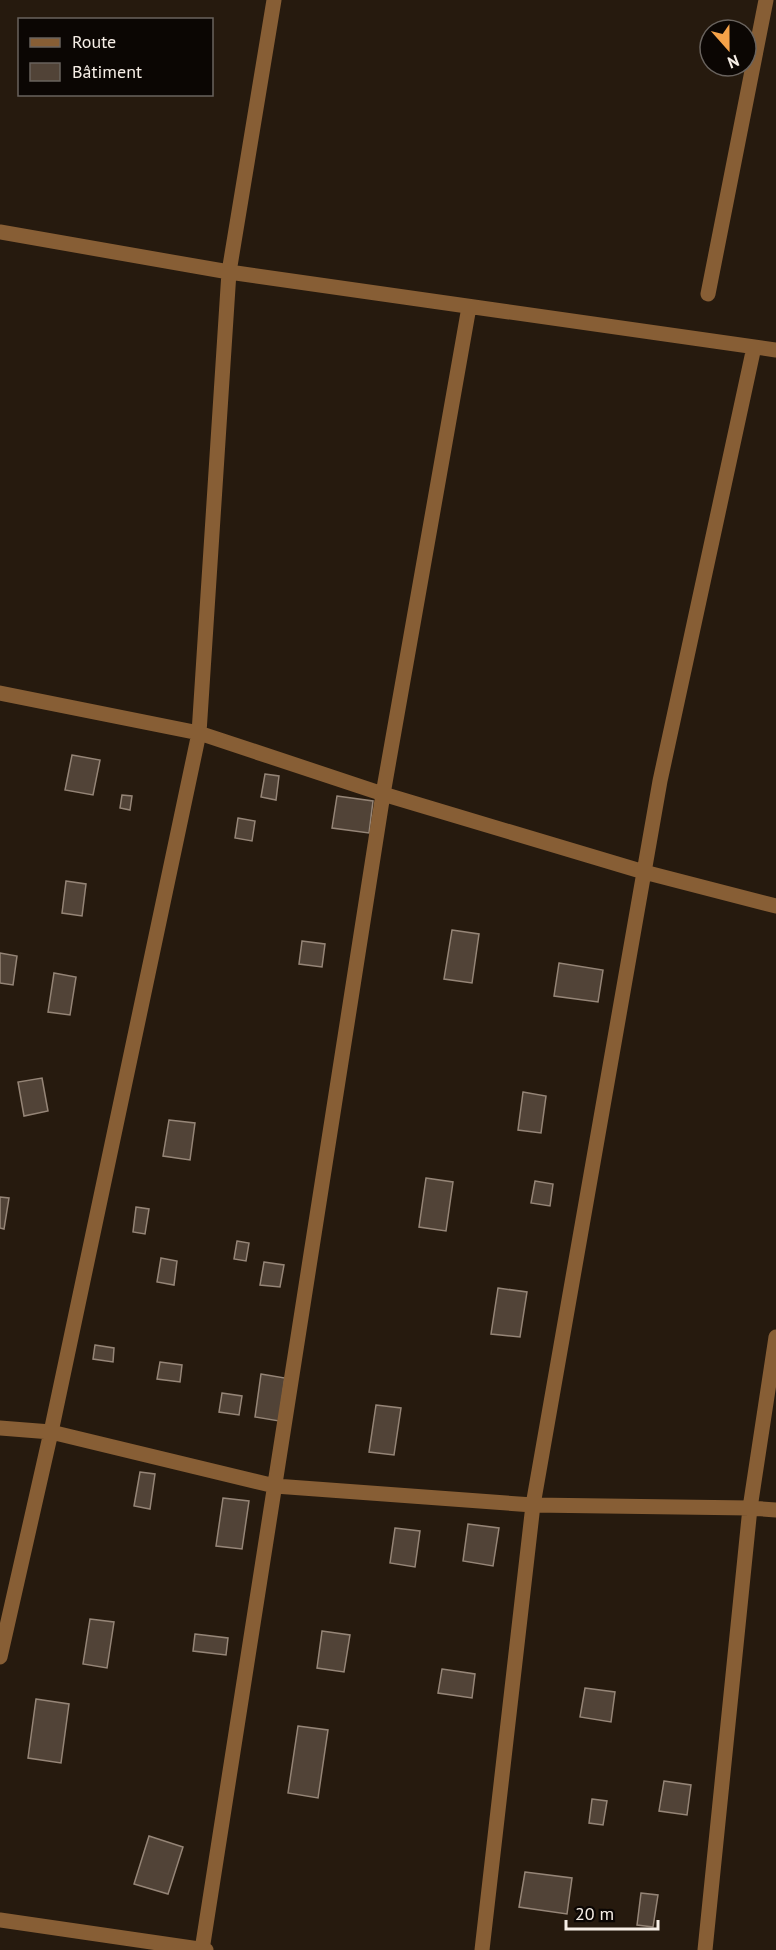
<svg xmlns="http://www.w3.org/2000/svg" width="776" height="1950" viewBox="0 0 776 1950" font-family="'PT Sans',sans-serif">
	<rect width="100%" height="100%" fill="#261a0e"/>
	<path fill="#514337" stroke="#958577" stroke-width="1.5" d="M72 755 100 760 93 795 65 790Z
		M265 774 279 776 276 800 261 797Z
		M122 795 132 796 130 810 120 808Z
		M337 796 373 801 369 833 332 828Z
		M238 818 255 821 252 841 235 838Z
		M66 881 86 884 82 916 62 913Z
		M452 930 479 934 472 983 444 979Z
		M302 941 325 944 322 967 299 964Z
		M0 953 17 956 13 985 0 983Z
		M559 963 603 970 598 1002 554 996Z
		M54 973 76 977 70 1015 48 1012Z
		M42 1078 48 1111 24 1116 18 1082Z
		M523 1092 546 1096 541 1133 518 1130Z
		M169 1120 195 1123 190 1160 163 1156Z
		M426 1178 453 1182 446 1231 419 1227Z
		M535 1181 553 1184 550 1206 531 1203Z
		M0 1197 9 1198 4 1229 0 1228Z
		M136 1207 149 1209 145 1234 133 1232Z
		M237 1241 249 1243 246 1261 234 1259Z
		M161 1258 177 1261 174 1285 157 1282Z
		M264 1262 284 1265 280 1287 260 1285Z
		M498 1288 527 1292 520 1337 491 1334Z
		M95 1345 114 1348 113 1362 93 1359Z
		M160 1362 182 1365 180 1382 157 1379Z
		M261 1374 285 1378 279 1421 255 1417Z
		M222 1393 242 1396 239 1415 219 1412Z
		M376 1405 401 1408 394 1455 369 1452Z
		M140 1472 155 1474 150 1509 134 1506Z
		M223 1498 249 1501 242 1549 216 1546Z
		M468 1524 499 1528 493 1566 463 1561Z
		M395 1528 420 1531 415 1567 390 1563Z
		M90 1619 114 1622 107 1668 83 1664Z
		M322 1631 350 1635 344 1672 317 1668Z
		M195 1634 228 1638 226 1655 193 1651Z
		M442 1669 475 1674 472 1698 438 1693Z
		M585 1688 615 1692 611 1722 580 1717Z
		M36 1699 69 1704 61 1763 28 1758Z
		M298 1726 328 1730 318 1798 288 1793Z
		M664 1781 691 1785 687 1815 659 1811Z
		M592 1799 607 1801 603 1825 589 1823Z
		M149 1836 183 1847 168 1894 134 1884Z
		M525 1872 572 1878 567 1914 519 1907Z
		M641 1893 658 1895 653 1927 637 1925Z"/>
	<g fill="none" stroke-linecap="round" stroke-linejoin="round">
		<path stroke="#875e35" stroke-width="15" d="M0 232 229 272 776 350
			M708 294 766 0
			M0 693 199 733 383 794 644 872 776 906
			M0 1428 51 1432 275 1486 533 1505 750 1508 776 1510
			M0 1657 51 1432 199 733 229 272 274 0
			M0 1920 206 1950
			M202 1950 383 794 469 307
			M482 1950 533 1505 660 781 754 347
			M705 1950 750 1508 776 1337"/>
	</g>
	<rect x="18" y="18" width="195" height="78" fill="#0b0603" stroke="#69635e" stroke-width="1.5"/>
	<rect x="30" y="38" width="30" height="9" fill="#875e35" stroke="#69635e" stroke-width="1.5"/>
	<text x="72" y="48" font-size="18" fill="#f7efe7">Route</text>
	<rect x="30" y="63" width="30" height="18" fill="#514337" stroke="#69635e" stroke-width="1.5"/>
	<text x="72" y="78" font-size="18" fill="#f7efe7">Bâtiment</text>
	<g transform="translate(728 48) rotate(159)"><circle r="28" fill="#0b0603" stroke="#69635e" stroke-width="1.5"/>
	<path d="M0-4.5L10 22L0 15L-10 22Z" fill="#f6a248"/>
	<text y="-9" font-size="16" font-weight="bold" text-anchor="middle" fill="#f7efe7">N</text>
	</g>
	<path d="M566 1920v9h92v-9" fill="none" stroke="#f7efe7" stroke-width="3"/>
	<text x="575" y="1920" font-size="18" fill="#f7efe7" stroke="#0b0603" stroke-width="4.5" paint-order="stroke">20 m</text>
</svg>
